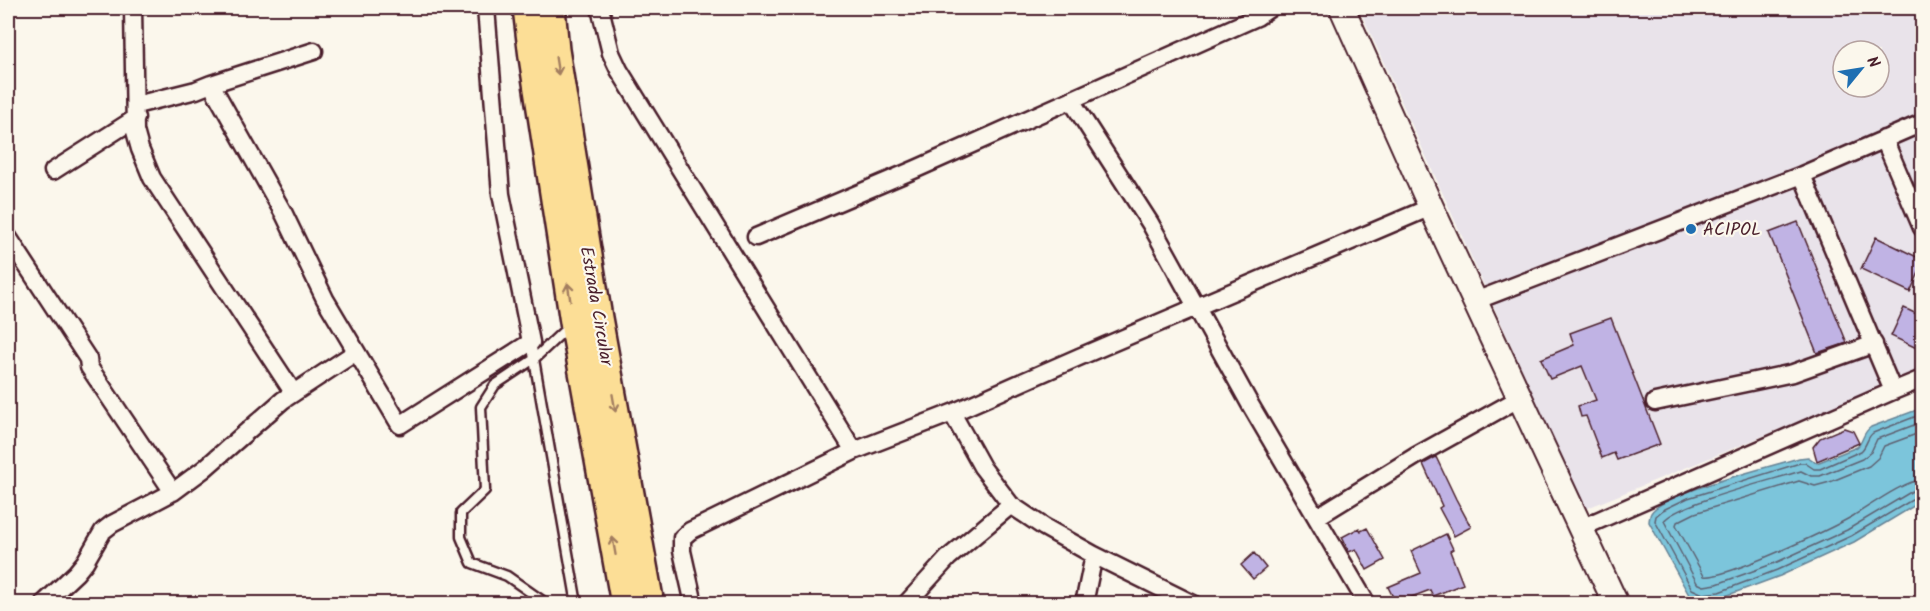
<svg xmlns="http://www.w3.org/2000/svg" width="1930" height="611" viewBox="0 0 1930 611" font-family="Kalam,sans-serif">
	<rect width="100%" height="100%" fill="#fbf7ec"/>
	<filter id="ink" filterUnits="userSpaceOnUse"><feTurbulence type="fractalNoise" baseFrequency=".0167" numOctaves="2"/><feDisplacementMap in="SourceGraphic" scale="12" xChannelSelector="R" yChannelSelector="G"/><feConvolveMatrix kernelMatrix="1 2 1 2 8 2 1 2 1" color-interpolation-filters="sRGB"/></filter>
	<g filter="url(#ink)">
		<path fill="#e9e3ea" fill-rule="evenodd" d="M1359 8H1922V371L1585 509ZM1843 51H1879V87H1843Z"/>
		<path fill="#7bc5db" stroke="#678395" stroke-width="1.5" d="M1922 408V501L1854 542 1780 576 1720 598 1702 600 1689 595 1649 522C1649 521 1650 514 1651 513 1663 493 1772 466 1799 458L1808 457 1817 463 1857 447C1864 441 1862 433 1871 427Z"/>
		<g fill="none" stroke-linecap="round" stroke-linejoin="round">
			<path stroke="#5e6171" stroke-width="1.5" d="M1922 414 1873 433C1867 437 1867 446 1861 451L1820 469H1814L1805 463H1800L1688 498 1663 510 1656 516 1655 521 1692 589 1703 594 1719 592 1777 570 1851 536 1917 497 1922 496
				M1922 422 1877 439 1871 452 1862 459 1820 476H1811L1801 471C1776 479 1675 504 1664 521L1697 583 1704 586 1717 584 1775 563 1847 530 1914 490 1922 489
				M1922 432 1884 446 1878 458 1869 466 1830 482 1815 486 1799 481 1695 513 1677 522 1676 525 1704 576C1723 580 1832 528 1853 516 1870 506 1905 480 1922 480"/>
		</g>
		<path fill="#c0b3e4" stroke="#4a1f2b" stroke-width="1.5" d="M1798 222 1847 343 1817 353 1769 233Z
			M1876 237 1923 260V264L1910 292 1861 269Z
			M1904 308 1923 317V351L1891 336Z
			M1611 318 1660 444 1617 460 1614 453 1602 458 1586 416 1581 417 1578 406 1596 400 1582 366 1550 379 1541 359 1574 345 1570 333Z
			M1844 428 1853 431 1859 443 1817 461 1813 447 1820 438Z
			M1436 457 1456 499 1471 527 1454 536 1439 508 1442 506 1423 464Z
			M1359 528 1361 531 1367 528 1385 560 1367 570 1356 549 1349 552 1342 537Z
			M1446 534 1453 549 1450 551 1463 584 1433 596 1430 590 1396 603 1388 587 1421 573 1411 551Z
			M1254 553 1266 568 1253 579 1241 565Z"/>
		<g fill="none" stroke-linecap="round" stroke-linejoin="round">
			<defs>
				<path id="lane" d="M531 342 577 604
					M547 604 507 576 472 563 461 537V513L485 490 481 407 495 385 534 359 569 326"/>
				<path id="street" d="M133 8 135 131 140 149 152 178 293 392
					M600 8 611 53 619 70 854 451
					M211 84 314 51
					M1071 100 1150 223 1251 406 1367 604
					M136 105 196 90 211 84 284 214 325 299 400 425 531 342 501 194 486 8
					M1884 139 1922 228
					M53 171 136 118
					M1802 175 1922 123
					M8 237 88 359 89 367 95 376 173 492
					M756 237 916 169 1257 17 1270 8
					M1475 301 1802 175 1893 391 1922 379
					M1655 402 1793 373 1874 344
					M952 413 982 467 1011 505 1044 527 1094 555 1193 604
					M1317 517 1416 456 1520 398
					M1581 528 1893 391
					M43 604 76 573 85 562 103 531 112 524 173 492 204 469 283 400 356 352
					M694 604 682 551V538L690 531 854 451 952 413 1079 357 1431 207
					M906 604 948 558 1011 505
					M1084 604 1094 555"/>
				<path id="secondary" d="M1342 8 1431 207 1616 604"/>
				<path id="primary" d="M527 8 533 57 574 322 625 604
					M551 8 555 50 598 318 650 604"/>
			</defs>
			<use href="#lane" stroke="#4a1f2b" stroke-width="13"/>
			<use href="#street" stroke="#4a1f2b" stroke-width="21"/>
			<use href="#secondary" stroke="#4a1f2b" stroke-width="28"/>
			<use href="#primary" stroke="#4a1f2b" stroke-width="32"/>
			<use href="#lane" stroke="#fbf7ec" stroke-width="8"/>
			<use href="#street" stroke="#fbf7ec" stroke-width="16"/>
			<use href="#secondary" stroke="#fbf7ec" stroke-width="24"/>
			<use href="#primary" stroke="#fcde96" stroke-width="27"/>
		</g>
		<defs><path id="oneway-shaft" d="M-6 0H5M1.5-3L5.5 0L1.5 3" fill="none" stroke-width="1.6" stroke-linecap="round" stroke-linejoin="round" transform="scale(1.5)"/></defs>
		<g stroke="#a37e60">
			<use href="#oneway-shaft" transform="translate(557 66) rotate(81)"/>
			<use href="#oneway-shaft" transform="translate(569 292) rotate(-99)"/>
			<use href="#oneway-shaft" transform="translate(614 403) rotate(80)"/>
			<use href="#oneway-shaft" transform="translate(614 546) rotate(-100)"/>
		</g>
	</g>
	<circle fill="#1f6fb2" stroke="#fbf7ec" stroke-width="2" cx="1691" cy="229" r="6"/>
	<g text-anchor="middle" stroke-width="4.5" stroke-linejoin="round" paint-order="stroke">
		<g font-size="18" fill="#4a1f2b" stroke="#fbf7ec" text-anchor="start">
			<text x="1703" y="235">ACIPOL</text>
		</g>
		<g font-size="18" fill="#4a1f2b" stroke="#fbf7ec">
			<text transform="translate(597 306) rotate(80)" y="6">Estrada Circular</text>
		</g>
	</g>
	<rect width="1930" height="611" fill="none" stroke="#fbf7ec" stroke-width="30"/>
	<rect x="15" y="15" width="1900" height="581" fill="none" stroke="#4a1f2b" stroke-width="2" filter="url(#ink)"/>
	<g transform="translate(1861 69) rotate(60)"><circle r="28" fill="#fbf7ec" stroke="#b4a19f" stroke-width="1.5"/>
	<path d="M0-4.5L10 22L0 15L-10 22Z" fill="#1f6fb2"/>
	<text y="-9" font-size="16" font-weight="bold" text-anchor="middle" fill="#4a1f2b">N</text>
	</g>
</svg>
